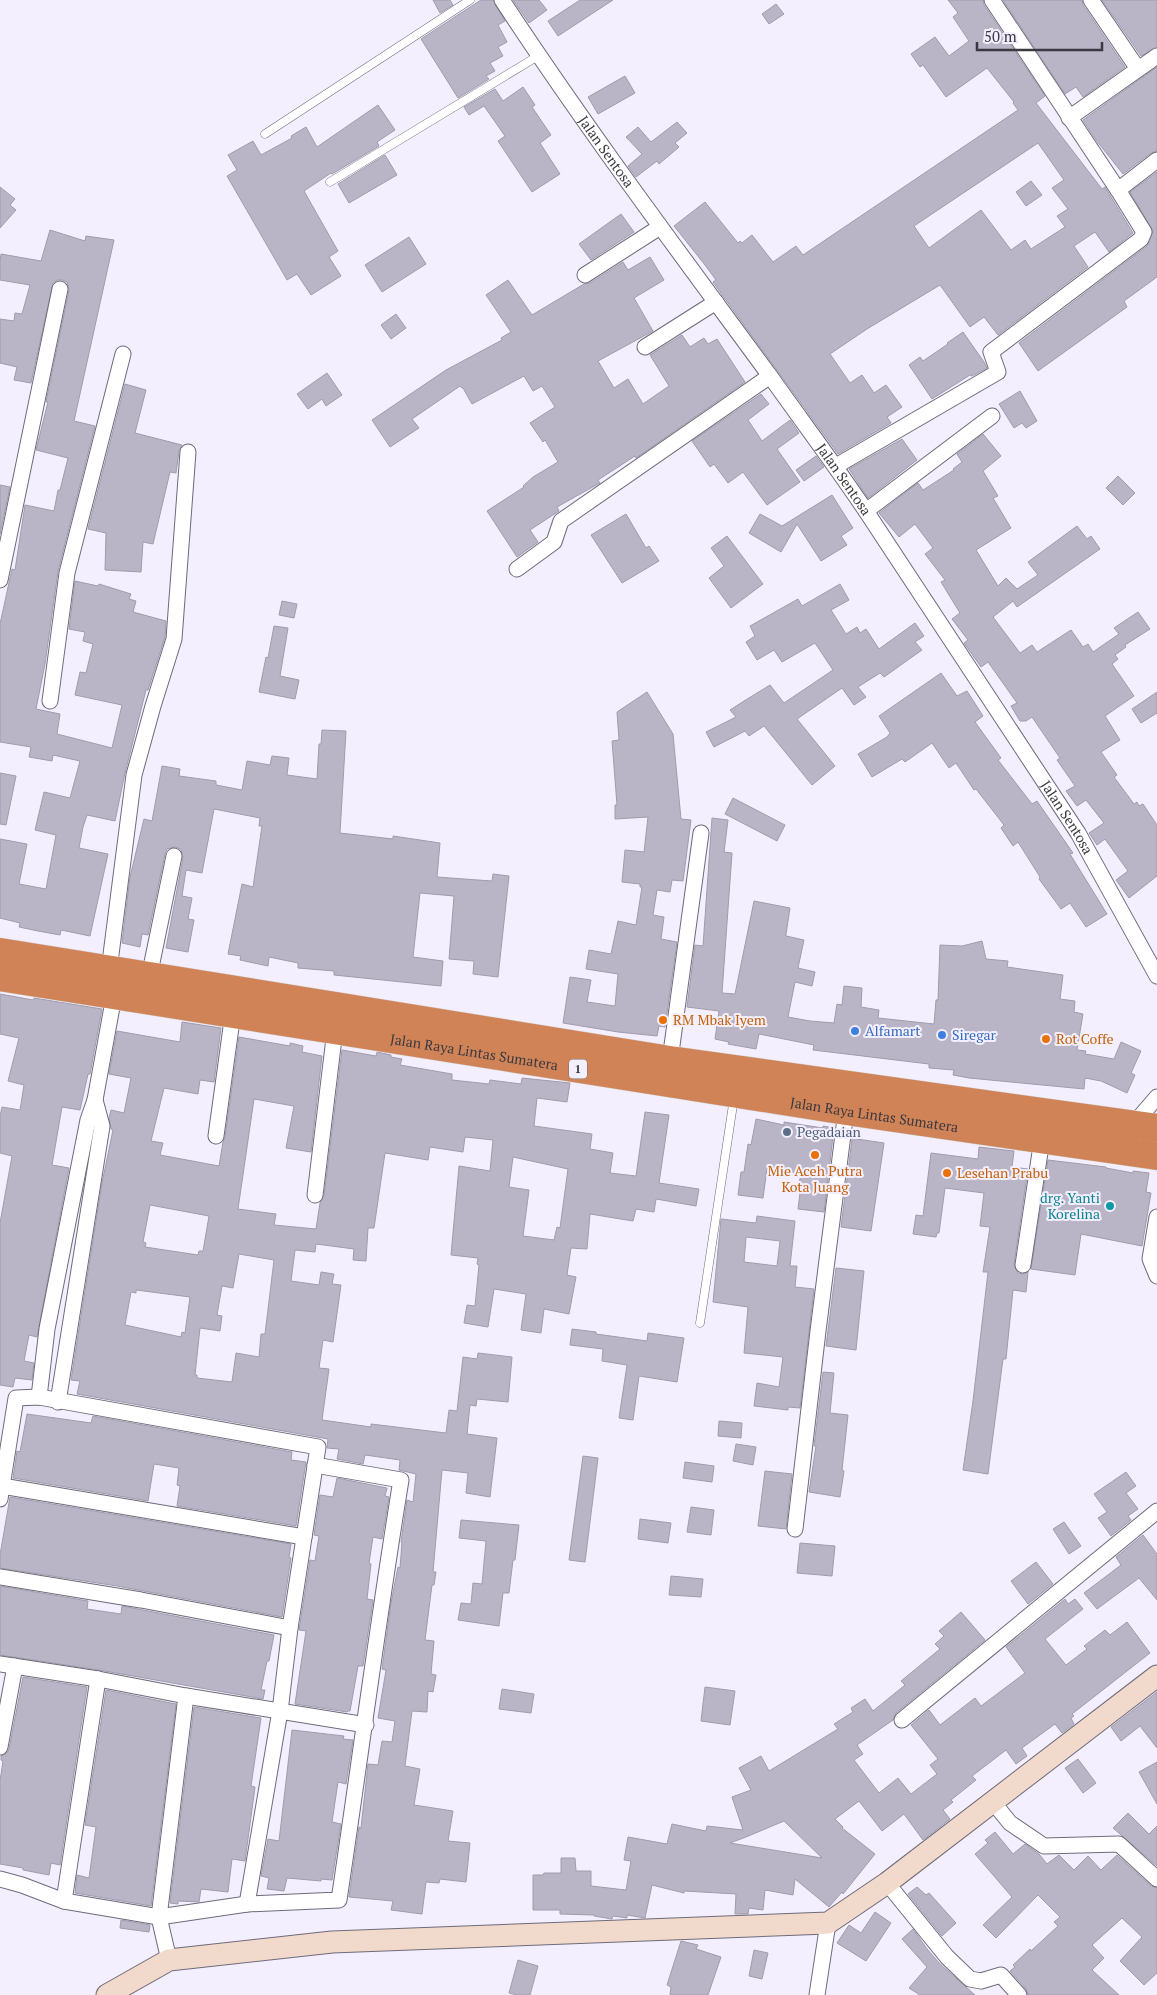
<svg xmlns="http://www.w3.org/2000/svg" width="1157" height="1995" viewBox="0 0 1157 1995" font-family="'PT Serif',serif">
	<rect width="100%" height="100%" fill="#f3effe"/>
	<path fill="#b9b5c7" stroke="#a09cad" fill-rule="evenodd" d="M433 0H450L453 5 440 13Z
		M481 0H493L505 21 498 25 507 42 498 47 503 56 490 63 495 71 486 76 489 79 458 98 421 39Z
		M513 0H539L547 10 529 23Z
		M580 0H613L558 36 548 21Z
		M948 0H983L984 5 1045 96 1036 103 1102 189 1105 187 1133 233 1109 252 1095 232 1074 246 1088 267 998 335 984 317 970 327 940 285 867 329 830 354 850 383 862 375 874 393 886 385 902 407 887 417 891 423 838 454 723 296 713 282 716 280 705 265 674 226 705 202 738 243 740 241 742 243 752 235 773 262 796 246 803 255 1018 110 1013 103 1014 102 987 68 946 97 923 65 920 67 911 54 935 37 949 56 969 41 953 17 958 13ZM1038 143 1064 180 1052 188 1068 209 1057 216 1065 227 1031 249 1025 240 1011 250 981 210 929 248 914 226Z
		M1003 0H1082L1083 5 1125 67 1083 97 1076 87 1065 94Z
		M1102 0H1157V47L1141 56Z
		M776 4 784 14 769 24 762 14Z
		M1157 67V151L1151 153 1123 174 1096 140 1083 120Z
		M625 76 635 93 598 114 588 97Z
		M523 87 535 105 532 107 551 135 540 143 560 174 532 192 498 141 505 136 484 106 469 115 464 107 495 89 503 101Z
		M378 105 395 130 377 142 379 146 332 174 331 173 304 191 338 251 329 257 341 276 311 295 297 274 287 280 227 176 237 170 228 155 253 141 261 155 292 138 291 136 306 127 317 147Z
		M677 122 687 133 675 143 679 147 659 164 657 161 636 177 628 166 642 154 626 137 638 127 651 142Z
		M385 155 397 175 349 203 338 184Z
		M1157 172V277L1124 301 1127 307 1038 371 1019 343 1147 246 1153 231 1130 192Z
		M1031 181 1042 195 1026 206 1016 192Z
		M0 187 15 199 10 205 16 210 0 228Z
		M621 214 634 232 591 260 579 244Z
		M50 230 85 241 86 236 114 240 74 421 95 426 58 571 45 664 36 709 60 714 57 734 112 748 122 705 75 695 80 672 86 673 93 644 83 641 85 632 69 629 75 581 98 586 99 584 131 594 129 599 136 601 133 612 166 621 165 637 148 690H146L125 773 115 821 87 815 83 827 79 848 108 854 90 936 61 930 60 935 38 931 19 927 20 923 0 918V839L27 844 19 884 46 889 56 835 35 830 44 792 70 798 80 761 53 755 52 761 29 757 31 747 0 742V624L12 569 15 570 25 505 54 511 58 490H60L68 458 36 450 48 402H46L69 290 67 282 62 280H57L53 283 31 383 14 380 17 367 0 363V319L14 321 15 313 22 314 30 285 0 280V263L1 254 41 261Z
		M409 237 426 264 382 292 365 265Z
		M650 257 664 280 634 298 653 331 598 361 614 388 628 379 643 404 669 386 650 355 682 335 690 347 704 338 708 344 717 339 745 382 636 458 635 456 598 480 600 483 598 484 557 507 559 511 530 530 538 542 517 557 487 511 524 487 523 486 533 477 558 462 545 440 543 442 530 423 555 407 542 386 533 391 524 376 472 404 463 388H462L460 386 412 419 419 428 390 447 372 420 446 370 502 340 501 338 511 332 486 295 508 280 532 315 584 284 590 283 623 262 628 270Z
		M396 314 406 328 391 339 381 325Z
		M963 332 984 362 987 368 972 376 970 375 932 399 909 365 920 357 923 361 948 344 947 343Z
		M327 373 342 395 326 406 322 399 308 409 297 394Z
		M125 384 146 390 135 433 182 445 179 451 176 473 170 472 153 544 143 542 141 572 105 570 106 533 88 529Z
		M1020 391 1037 421 1026 428 1022 423 1014 428 999 404Z
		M761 394 769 404 748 420 762 441 790 420 799 433 777 449 800 482 767 505 743 472 728 483 714 464 710 467 692 441Z
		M983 434 1001 456 983 471 998 496 993 498 1011 528 976 550 998 586 1006 578 1017 589 1038 575 1028 562 1077 526 1087 539 1091 536 1100 549 1017 607 1013 601 993 617 1020 653 1032 645 1037 652 1071 630 1083 647 1088 644 1093 652 1119 634 1114 628 1138 612 1150 629 1125 645 1126 647 1115 655 1118 659 1112 664 1134 696 1105 716 1120 740 1101 752 1117 775 1114 777 1134 804 1137 802 1139 806 1143 804 1157 825V876L1129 898 1116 880 1128 871 1105 839 1097 845 1089 833 1104 823 1086 800 1077 806 1066 791 1075 786 1057 760 1060 758 1032 717 1026 721H1020L1011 706 1017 703 988 662 981 667 964 643 968 640 952 619 960 613 941 582 945 580 925 554 933 548 915 524 899 537 879 513 918 483 923 490 954 470 953 469 962 462 957 454Z
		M902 439 917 460 868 498 849 469Z
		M816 456 824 467 804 481 796 470Z
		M1118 476 1135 493 1123 505 1106 488Z
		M0 485 10 487 0 534Z
		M832 495 853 528 841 536 847 545 821 561 797 524 781 552 749 533 760 514 782 526Z
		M626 514 646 548 649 546 659 561 622 583 591 535Z
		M727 536 763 584 731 608 709 578 724 566 711 548Z
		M840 584 849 600 831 610 846 634 857 627 860 633 866 629 879 649 915 623 924 636 915 642 922 650 884 677 880 673 858 687 866 697 854 705 842 688 797 719 835 766 812 785 764 726 749 736 745 731 714 747 706 732 736 717 730 710 744 701 770 685 784 703 833 670 815 643 782 662 774 650 757 660 746 642 755 636 750 626 798 599 802 606Z
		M282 601 297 604 294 618 279 615Z
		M274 626 288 628 280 676 299 680 295 699 259 692 266 657 268 658Z
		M941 673 957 696 967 691 983 716 975 722 1001 758 998 760 1032 804 1037 801 1073 853 1070 854 1107 914 1086 927 1070 903 1061 909 1039 879 1040 877 1018 842 1013 846 1001 828 1004 825 976 789 974 790 956 763 949 768 932 743 905 762 902 759 872 777 858 754 887 737 890 733 879 716Z
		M647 692 673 734 681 819 691 820 683 881 672 880 670 892 657 890 653 915 664 917 661 939 677 942 665 1027 659 1026 657 1036 618 1032 563 1023 570 977 591 980 587 1002 615 1006 618 974 586 969 589 950 611 954 618 921 636 925 642 887H640V884L622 882 625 850 644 852 648 817 615 819V805H617L612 741 619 740 617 712Z
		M1157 692V713L1141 723 1132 709Z
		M322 730 346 731 340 833 393 839V836L440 843 437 877 492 881 493 874 509 876 498 977 473 974 474 961 449 959 454 896 420 893 413 957 443 961 441 986 334 975V971L298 968V963L269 957 268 966 240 960 241 956 228 954 242 884 253 887 262 826H259L260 818 214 809 202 873 186 870 182 896 192 898 188 919 194 920 188 952 166 948 183 858 181 849 175 847 167 849 165 854 148 935 142 934 140 947 122 943 130 877 144 819 152 821 162 766 180 769 179 776 216 781V785L242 790 247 761 270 765 272 756 289 758 287 775 317 779 319 744H321Z
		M0 773 16 776 6 825 0 824Z
		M733 798 785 825 777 841 725 814Z
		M712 818 728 820 724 852 732 853 722 993 735 994 754 901 790 908 786 934V936L804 940 798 968 815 972 812 986 795 982 788 1017 810 1021 834 1023 837 1004 842 1005 844 986 862 988 861 1007 879 1010 878 1018 934 1024 936 1000H938L940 945 962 946 982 941 986 959 1008 961 1007 967 1063 975 1060 999 1075 1001 1074 1012 1083 1014 1077 1050 1086 1051 1085 1054 1114 1059 1121 1042 1141 1051 1131 1073 1135 1075 1127 1093 1101 1081 1085 1078 1084 1089 969 1078 953 1075 954 1070 929 1068V1064L813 1050 814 1045 759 1034 756 1049 728 1044 729 1042 715 1039 719 1011 687 1007 695 945 703 946Z
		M0 994 33 1000 34 998 102 1009 90 1074H88L80 1110 62 1107 52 1165 69 1168 37 1337 29 1335 24 1361 34 1363 32 1380 15 1378 13 1387 0 1385V1223L12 1156 0 1153V1116L2 1107 20 1110 24 1085 8 1081 19 1038 0 1034Z
		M182 1022 221 1028 214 1082 200 1080 198 1094 164 1088 151 1141 163 1143 160 1155 219 1166 223 1142 225 1137 239 1037 290 1046V1043L303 1046 302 1052 322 1056 311 1152 286 1148 294 1106 254 1099 238 1209 276 1214 274 1225 316 1229 320 1203 324 1196 342 1050 376 1056 377 1052 391 1055V1057L402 1059 400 1065 452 1074V1080L489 1084 490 1080 521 1084 522 1078 570 1083 567 1102 537 1098 534 1126 592 1134 590 1149 613 1153 610 1173 636 1176 645 1112 669 1115 659 1183 699 1189 696 1206 656 1199 654 1212 636 1209 633 1221 590 1214 587 1249 571 1248 567 1275 576 1277 569 1314 544 1309 541 1333 521 1330 526 1294 494 1289 488 1327 464 1323 467 1305 475 1306 479 1265 477 1264 478 1258 451 1255 459 1166 490 1171 493 1140 465 1137 463 1152 430 1147 428 1160 385 1153 374 1228H368L366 1261 353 1260 354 1249 316 1244 315 1252 295 1250 291 1281 319 1285 321 1272 334 1274 332 1284 341 1285 333 1342 323 1340 319 1368 329 1369 322 1420 371 1427V1424L446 1433 449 1410 457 1411 463 1357 477 1359 478 1353 512 1357 508 1402 477 1399 476 1406 470 1405 467 1434 497 1438 490 1497 466 1493 468 1473 442 1470 433 1572H436L434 1585H432L425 1640 434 1641 431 1674 436 1675 433 1692 428 1691 427 1712 412 1711 405 1766 420 1769 414 1805 453 1811 448 1841 470 1843 466 1882 440 1879 439 1883 426 1882 422 1914 391 1910 393 1901 349 1897 359 1827 361 1828 368 1764 378 1765 382 1741 392 1742 395 1721 378 1718 386 1670 382 1669 391 1603 398 1567 400 1568 402 1542H401L407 1500 413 1502 416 1474 399 1470 400 1460 365 1455 363 1464 337 1459 339 1449 327 1448 328 1439 77 1394 80 1381 71 1380 102 1183 113 1130 111 1129 109 1118 111 1110 124 1113 131 1078 109 1074 117 1031 180 1042ZM513 1157 568 1169 560 1228 557 1227 554 1240 523 1236 529 1190 509 1187ZM150 1205 209 1216 203 1251H199L198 1255 145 1247 146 1243 143 1242ZM239 1254 274 1260 265 1334H261L259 1357 236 1353 232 1382 197 1378V1375H195L200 1328 220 1331 222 1316 217 1315 222 1286 233 1288ZM136 1290 190 1297 185 1333 182 1332 181 1337 125 1325 131 1292 136 1293Z
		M756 1119 784 1125V1122L823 1128V1126L834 1128 824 1212 798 1209 801 1185H799L801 1173 767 1169 763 1198 738 1195 741 1172H744L748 1144 751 1145Z
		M853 1131 858 1132 857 1139 884 1143 871 1231 841 1227Z
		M979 1147 1014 1151 1012 1167 1028 1169 1014 1264 1018 1273 1022 1274 1028 1272 1026 1292 1013 1290 1006 1359H1003L988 1474 963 1470 973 1401 988 1272H983L990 1227 980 1226 984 1193 945 1188 939 1233H937L936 1237 913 1234 916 1215 923 1216 931 1153 978 1159Z
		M1048 1160 1106 1167V1168L1133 1173V1171L1149 1173 1146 1192 1151 1193 1142 1246 1081 1234 1075 1275 1031 1269Z
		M757 1216 795 1221 790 1266H797L795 1287 814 1289 800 1408 788 1407V1410L754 1406 757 1383 779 1387 783 1357 744 1353 748 1307 713 1302 721 1219 756 1223ZM746 1237 780 1241 777 1266 744 1262Z
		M836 1268 864 1271 856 1350 826 1346Z
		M572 1329 596 1332V1334L647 1341 648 1333 684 1338 677 1382 639 1376 633 1420 619 1418 627 1365 602 1361 603 1349 570 1345Z
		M823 1372 834 1373 830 1413 848 1415 842 1470 844 1471 840 1497 809 1492 816 1446H814Z
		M27 1414 91 1423 93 1416 292 1452 291 1460 306 1462 296 1526 177 1506 180 1486 177 1485 179 1468 154 1464 148 1501 13 1478 17 1451 20 1452Z
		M719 1421 742 1423 741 1438 718 1436Z
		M736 1444 756 1447 753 1465 733 1461Z
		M583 1456 598 1458 585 1562 569 1560Z
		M685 1462 714 1466 712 1482 683 1478Z
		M765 1471 792 1474 786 1529 758 1526Z
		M1126 1472 1136 1486 1126 1493 1138 1509 1128 1516 1131 1520 1111 1536 1098 1518 1107 1512 1094 1494Z
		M337 1478 387 1488 385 1496 389 1497 382 1539 373 1537 369 1563 371 1564 367 1599 373 1600 363 1666H358L350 1711H348L347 1712 295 1704 306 1631 299 1630 310 1560 315 1561 319 1536 314 1535 320 1495 333 1497Z
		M10 1497 291 1544 289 1557 291 1558 282 1617 117 1586 0 1568V1555Z
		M691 1507 714 1510 711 1535 687 1532Z
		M640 1519 671 1523 668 1543 638 1539Z
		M461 1520 519 1525 515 1560H513L509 1593H503L499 1626 458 1620 461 1603 471 1604 473 1583 482 1584 486 1541 459 1538Z
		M1064 1522 1081 1546 1069 1554 1053 1529Z
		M1143 1535 1157 1554V1600L1139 1578 1097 1609 1084 1593 1121 1565 1116 1557Z
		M800 1543 835 1546 832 1576 797 1573Z
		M1036 1562 1053 1584 1028 1604 1011 1581Z
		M671 1576 703 1579 701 1597 669 1595Z
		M0 1586 88 1601 87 1609 121 1614 122 1606 274 1635 269 1661H267L261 1690H265L263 1699 99 1670 0 1655Z
		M1065 1599 1068 1604 1075 1599 1083 1609 1045 1639 1066 1665 1087 1649 1084 1646 1105 1630 1110 1635 1127 1622 1150 1653 1072 1714 1074 1716 1071 1718 1074 1724 1062 1733 1055 1724 1022 1748 1027 1756 1016 1764 1006 1750 972 1776 976 1780 951 1800 953 1802 943 1810 950 1819 923 1840 904 1814 882 1831 859 1801 835 1819 843 1827 842 1828 875 1854 843 1894 842 1892 829 1907 795 1879 793 1895 765 1890 763 1910 749 1908 748 1914H735L736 1894 684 1891V1893L652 1885 645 1918 627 1915V1918L613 1916 612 1919 594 1916V1915L560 1914V1910H533V1875H543L544 1873H561V1858H575L576 1871H591V1886L626 1890 631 1861 624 1860 628 1837 667 1844 672 1824 706 1831 707 1826 743 1830 732 1797 751 1790 739 1768 761 1756 769 1771 838 1729 834 1724 853 1712 851 1708 865 1699 873 1711 905 1685 901 1681 940 1649 935 1644 944 1636 939 1631 961 1612 985 1640 896 1713 893 1720 857 1745 863 1754 854 1760 879 1793 898 1778 911 1794 937 1774 930 1765 938 1759 911 1725 929 1710 940 1725 975 1698 981 1706 1025 1673 1006 1647ZM784 1821 822 1858 730 1843 746 1837Z
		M23 1677 87 1687 60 1865 51 1863 49 1875 23 1870V1868L0 1864V1781L3 1761 1 1760V1756L7 1753 9 1749Z
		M705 1687 735 1691 730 1725 701 1721Z
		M502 1689 534 1694 531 1713 499 1709Z
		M106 1690 176 1704 151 1906 75 1893 77 1875 89 1878 96 1827 85 1825Z
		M1157 1692V1748L1140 1726 1121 1741 1111 1727Z
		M194 1707 261 1718 251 1786 255 1787 245 1861 232 1859 228 1892 201 1889 199 1902 178 1901V1904L170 1903Z
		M292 1730 344 1736 343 1739 353 1740 346 1784 338 1782 332 1822 341 1824 332 1880 321 1879V1881L287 1878 284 1891 267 1889 269 1878 261 1876 268 1839 279 1841Z
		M1078 1759 1096 1783 1083 1793 1065 1768Z
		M1157 1762V1804L1139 1772Z
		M1128 1813 1149 1834 1157 1826V1866L1113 1828Z
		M995 1832 1013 1854 1025 1844 1039 1854 1047 1864 1059 1855 1074 1870 1088 1856 1101 1870 1117 1855 1151 1886 1157 1888V1973L1144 1985 1120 1961 1142 1937 1122 1918 1092 1945 1104 1958 1092 1970 1119 1995H1028L1026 1989 1010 1971 1015 1967 1013 1965 1030 1949 1031 1951 1058 1926 1054 1922 1060 1917 1038 1895 996 1938 983 1925 1012 1897 975 1854 988 1843 985 1840Z
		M917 1887 926 1895 929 1893 956 1923 942 1936 908 1894Z
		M875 1912 891 1923 866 1961 837 1943 849 1925 861 1933Z
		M121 1920 150 1925 149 1932 120 1928Z
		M913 1929 927 1949 940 1964 975 1995H920L909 1988 927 1967 902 1939Z
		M681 1941 698 1945 696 1949 721 1957 708 1995H670L671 1987 667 1985Z
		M754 1950 768 1953 762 1979 749 1976Z
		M518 1960 538 1966 530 1995H517L509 1993Z"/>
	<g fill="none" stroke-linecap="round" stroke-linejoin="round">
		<defs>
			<path id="lane" d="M265 134 470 0
				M330 182 538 56
				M700 1323 734 1098"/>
			<g id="street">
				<path id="s1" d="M502 0C586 128 679 252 770 376 802 421 835 465 866 511L1078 833 1157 976"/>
				<path d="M992 0 1118 190 1157 160"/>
				<path d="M1091 0 1138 69"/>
				<path d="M1069 118 1157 56"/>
				<path d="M585 275 660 227"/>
				<path d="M645 347 716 302"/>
				<path d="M836 466 998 372 991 352 1141 239 1144 232 1118 190"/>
				<path d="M866 511 992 416"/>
				<path d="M517 569 554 542 561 521 770 376"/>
				<path d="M0 580 60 289"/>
				<path d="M50 701 67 573 123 354"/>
				<path d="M109 970 134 775 153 706 174 639 188 452"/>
				<path d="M149 977 174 856"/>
				<path d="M670 1060 701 833"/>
				<path d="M1132 1126 1157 1097"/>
				<path d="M216 1136 233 1013"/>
				<path d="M315 1195 335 1030"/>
				<path d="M1157 1217 1150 1259 1157 1276"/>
				<path d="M1023 1265 1042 1139"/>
				<path d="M39 1397 47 1329 88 1120 95 1100 114 996"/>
				<path d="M58 1402 102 1126 95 1100"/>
				<path d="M2 1486 304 1537"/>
				<path d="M0 1499 16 1398 39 1397 318 1447 290 1628 280 1711 247 1904"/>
				<path d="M795 1529 818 1331 846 1111"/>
				<path d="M0 1577 141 1600 290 1628"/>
				<path d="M0 1664 98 1679 186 1696 366 1725"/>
				<path d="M902 1720 1157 1511"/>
				<path d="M0 1747 15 1666"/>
				<path d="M993 1802 1010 1823 1044 1846 1119 1844 1157 1879"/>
				<path d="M0 1879 22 1885 64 1901 159 1917 247 1904 339 1900C360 1760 378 1620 401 1480L315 1465"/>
				<path d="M887 1883 947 1957 970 1979 981 1981 1001 1975 1019 1995"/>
				<path d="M64 1901 98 1679"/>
				<path d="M169 1960 159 1917 186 1696"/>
				<path d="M817 1995 828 1923"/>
			</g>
			<path id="secondary" d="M107 1995 169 1960 332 1942 828 1923 887 1883 1157 1676"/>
			<g id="highway">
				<path d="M0 952 670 1060 1157 1128"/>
				<path id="s2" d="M0 977 846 1111 1157 1156"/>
			</g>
		</defs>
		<use href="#lane" stroke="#6e6a7a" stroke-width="9"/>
		<use href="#street" stroke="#6e6a7a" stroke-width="17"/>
		<use href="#secondary" stroke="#6e6a7a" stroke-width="23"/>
		<use href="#highway" stroke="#d4d3d5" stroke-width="29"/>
		<use href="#lane" stroke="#fff" stroke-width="8"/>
		<use href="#street" stroke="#fff" stroke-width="15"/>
		<use href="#secondary" stroke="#f1dacc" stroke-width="21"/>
		<use href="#highway" stroke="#d08356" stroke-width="28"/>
	</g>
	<g fill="#e8710a" stroke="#f3effe" stroke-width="2">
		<circle cx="663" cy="1020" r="5"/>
		<circle cx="1046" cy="1039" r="5"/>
		<circle cx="815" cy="1155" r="5"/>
		<circle cx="947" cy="1173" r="5"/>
	</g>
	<g fill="#3f7fe0" stroke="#f3effe" stroke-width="2">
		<circle cx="855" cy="1031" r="5"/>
		<circle cx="942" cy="1035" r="5"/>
	</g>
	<circle fill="#5c6f8a" stroke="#f3effe" stroke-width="2" cx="787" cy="1132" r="5"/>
	<circle fill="#0f9aa8" stroke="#f3effe" stroke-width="2" cx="1110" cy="1206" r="5"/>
	<g text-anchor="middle" stroke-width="4" stroke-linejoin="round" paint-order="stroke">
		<rect fill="#f3effe" stroke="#727079" stroke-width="1" x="569" y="1059.5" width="18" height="19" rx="4"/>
		<g font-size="12" font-weight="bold" fill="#3b3940">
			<text x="578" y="1073">1</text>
		</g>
		<g font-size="14" fill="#3b3940" stroke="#f3effe">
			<text dy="5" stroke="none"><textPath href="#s1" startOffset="184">Jalan Sentosa</textPath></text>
			<text dy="5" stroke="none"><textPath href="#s1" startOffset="589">Jalan Sentosa</textPath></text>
			<text dy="5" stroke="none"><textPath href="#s1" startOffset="994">Jalan Sentosa</textPath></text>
			<text dy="5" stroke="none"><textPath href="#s2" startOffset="480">Jalan Raya Lintas Sumatera</textPath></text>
			<text dy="5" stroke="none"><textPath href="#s2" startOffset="885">Jalan Raya Lintas Sumatera</textPath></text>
		</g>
		<g font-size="14" fill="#c56008" stroke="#f3effe" text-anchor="start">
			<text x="673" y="1025">RM Mbak Iyem</text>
			<text x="1056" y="1044">Rot Coffe</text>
			<text x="815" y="1176" text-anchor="middle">Mie Aceh Putra<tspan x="815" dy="16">Kota Juang</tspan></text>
			<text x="957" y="1178">Lesehan Prabu</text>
		</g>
		<g font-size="14" fill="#366cbe" stroke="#f3effe" text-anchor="start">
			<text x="865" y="1036">Alfamart</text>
			<text x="952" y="1040">Siregar</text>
		</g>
		<g font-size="14" fill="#4e5e75" stroke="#f3effe" text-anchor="start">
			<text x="797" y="1137">Pegadaian</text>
		</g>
		<g font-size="14" fill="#0d838f" stroke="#f3effe" text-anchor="end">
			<text x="1100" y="1203">drg. Yanti<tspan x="1100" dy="16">Korelina</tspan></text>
		</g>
	</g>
	<path d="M977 42v8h125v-8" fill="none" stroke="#3b3940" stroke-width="2.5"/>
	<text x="984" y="42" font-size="15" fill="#3b3940" stroke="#f3effe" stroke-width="4" paint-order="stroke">50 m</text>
</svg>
